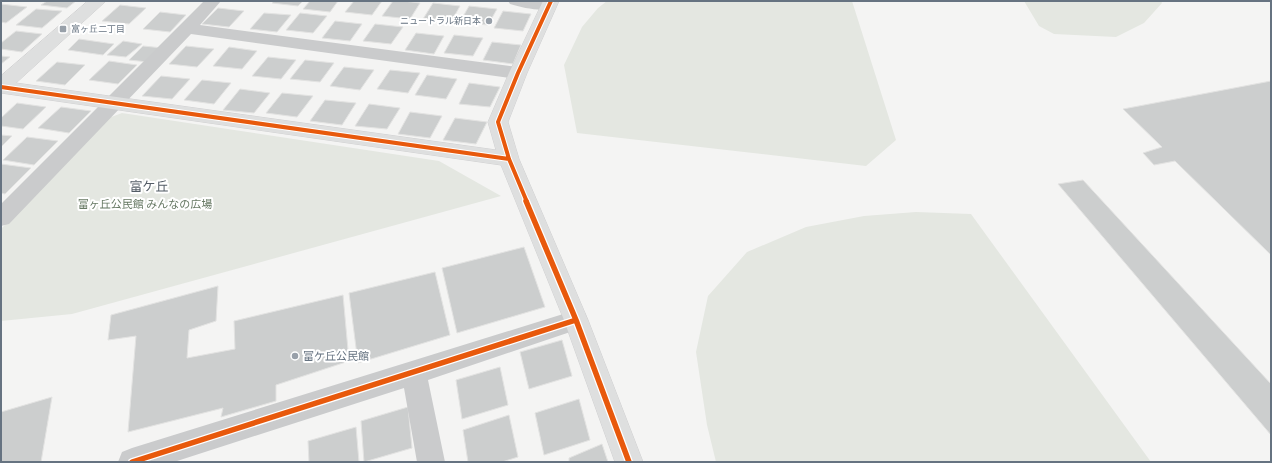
<svg xmlns="http://www.w3.org/2000/svg" width="1272" height="463" viewBox="0 0 1272 463" font-family="'Archivo Narrow','Noto Sans JP',sans-serif">
	<rect width="100%" height="100%" fill="#f4f4f3"/>
	<path fill="#e4e7e1" d="M607 1H852L896 140 866 166 577 133 564 65 582 27 598 8Z
		M1024 1H1161L1162 3 1144 23 1116 37 1054 34 1039 26Z
		M122 113 439 161 501 196 72 314 1 321V229L106 119Z
		M916 212 971 214 1151 462H716L707 425 696 352 708 296 747 252 806 227 864 216Z"/>
	<path fill="#cccece" stroke="#e3e3e2" d="M47 1H76L67 8 41 5Z
		M274 1H303L298 6 272 3Z
		M310 1H338L330 12 303 9Z
		M354 1H382L372 15 345 12Z
		M393 1H403L420 3 410 19 382 16Z
		M433 3 460 6 451 22 423 19Z
		M1 4 27 7 6 23 1 22Z
		M120 5 146 8 129 24 102 21Z
		M469 6 497 9 488 25 460 22Z
		M218 8 244 11 229 27 202 24Z
		M36 9 62 11 42 28 16 25Z
		M503 11 531 14 523 31 494 28Z
		M160 12 186 15 170 32 143 29Z
		M264 13 291 15 277 32 250 29Z
		M300 13 327 16 313 33 286 30Z
		M335 21 362 24 350 41 322 38Z
		M375 24 403 27 391 44 363 41Z
		M16 31 42 34 22 52 1 49V43Z
		M416 33 444 36 434 54 405 50Z
		M454 35 483 38 473 56 444 53Z
		M79 39 114 44 103 55 68 50Z
		M123 41 142 44 126 57 107 55Z
		M492 42 521 45 513 64 483 60Z
		M143 46 163 48 148 62 129 60Z
		M186 46 214 49 197 67 169 64Z
		M229 47 257 51 242 69 213 66Z
		M1 56 10 57 1 64Z
		M268 57 296 60 281 79 252 76Z
		M305 60 334 63 320 82 290 79Z
		M109 61 137 65 118 84 89 80Z
		M57 62 85 65 65 85 36 81Z
		M344 67 374 70 360 90 330 86Z
		M390 70 420 73 408 93 377 89Z
		M427 75 457 79 446 99 415 95Z
		M161 76 190 79 172 99 142 96Z
		M202 80 231 83 214 104 184 100Z
		M1271 81V255L1175 161 1154 165 1143 153 1162 147 1123 109Z
		M469 83 500 87 490 107 459 104Z
		M240 89 270 93 254 113 223 110Z
		M282 93 313 96 297 117 266 113Z
		M325 100 356 103 342 125 310 121Z
		M17 103 46 107 23 129 1 126V118Z
		M369 104 400 108 387 129 355 126Z
		M61 107 91 111 69 133 38 128Z
		M410 112 442 116 430 138 398 134Z
		M455 118 487 122 476 144 443 140Z
		M1 135 12 136 1 147Z
		M27 137 58 141 34 165 3 160Z
		M1 164 31 168 5 194 1 193Z
		M1083 180 1271 384V435L1058 184Z
		M524 247 545 307 457 333 442 268Z
		M435 272 450 335 358 363 349 293Z
		M218 286 216 321 189 330 187 358 235 349 234 321 343 295 349 361 276 385V401L221 417 223 408 128 432 136 336 108 340 111 315Z
		M562 340 572 376 529 389 520 352Z
		M500 367 508 405 462 419 456 380Z
		M52 397 41 462H1V412Z
		M579 399 590 440 544 455 535 413Z
		M408 407 412 448 364 462 361 421Z
		M509 415 518 457 502 462H468L463 430Z
		M356 427 359 462H309L308 441Z
		M602 444 608 462H569V458Z"/>
	<g fill="none" stroke-linecap="round" stroke-linejoin="round">
		<defs>
			<path id="secondary" d="M88 1H106L16 83 496 150 488 122 509 73 543 1H559L527 73 508 122 519 159 588 320 643 462H615L564 320 501 165 1 93V76Z"/>
		</defs>
		<use href="#secondary" stroke="#d0d0d1" stroke-width="1"/>
		<path fill="#cacbcc" fill-rule="evenodd" d="M204 1H221L200 25 518 67 524 69 527 73 524 77 518 79 191 34 9 224 1 226V204Z
			M508 1H553L557 5 555 8C542 12 523 8 510 4Z
			M576 310 585 313 588 320 585 327 428 380 445 462H417L404 388 174 462H118L122 452 132 448Z"/>
		<use href="#secondary" fill="#dedfdf" fill-rule="evenodd"/>
		<defs>
			<path id="cycleway-far1" d="M1 87 509 159
				M527 202 509 159 498 122 518 73 551 1"/>
			<path id="cycleway" d="M526 201 576 320 629 462
				M132 462 576 320"/>
		</defs>
		<use href="#cycleway-far1" stroke="#fff" stroke-width="6"/>
		<use href="#cycleway" stroke="#fff" stroke-width="8"/>
		<use href="#cycleway-far1" stroke="#e8590c" stroke-width="4"/>
		<use href="#cycleway" stroke="#e8590c" stroke-width="5.5"/>
	</g>
	<g fill="#98a0a9" stroke="#fff" stroke-width="1.5">
		<circle cx="489" cy="21" r="4"/>
		<rect x="59" y="25" width="8" height="8" rx="2"/>
		<circle cx="295" cy="356" r="4"/>
	</g>
	<g text-anchor="middle" stroke-width="4" stroke-linejoin="round" paint-order="stroke">
		<g font-size="9" fill="#667381" stroke="#fff" text-anchor="end">
			<text x="481" y="24">ニュートラル新日本</text>
			<text x="71" y="32" text-anchor="start">富ヶ丘二丁目</text>
		</g>
		<g font-size="11" fill="#677964" stroke="#fff">
			<text x="145" y="208">富ヶ丘公民館 みんなの広場</text>
		</g>
		<g font-size="11" fill="#667381" stroke="#fff" text-anchor="start">
			<text x="303" y="360">富ケ丘公民館</text>
		</g>
		<g font-size="13" fill="#535c66" stroke="#fff">
			<text x="149" y="191">富ケ丘</text>
		</g>
	</g>
	<rect width="1272" height="463" fill="none" stroke="#667381" stroke-width="4"/>
</svg>
